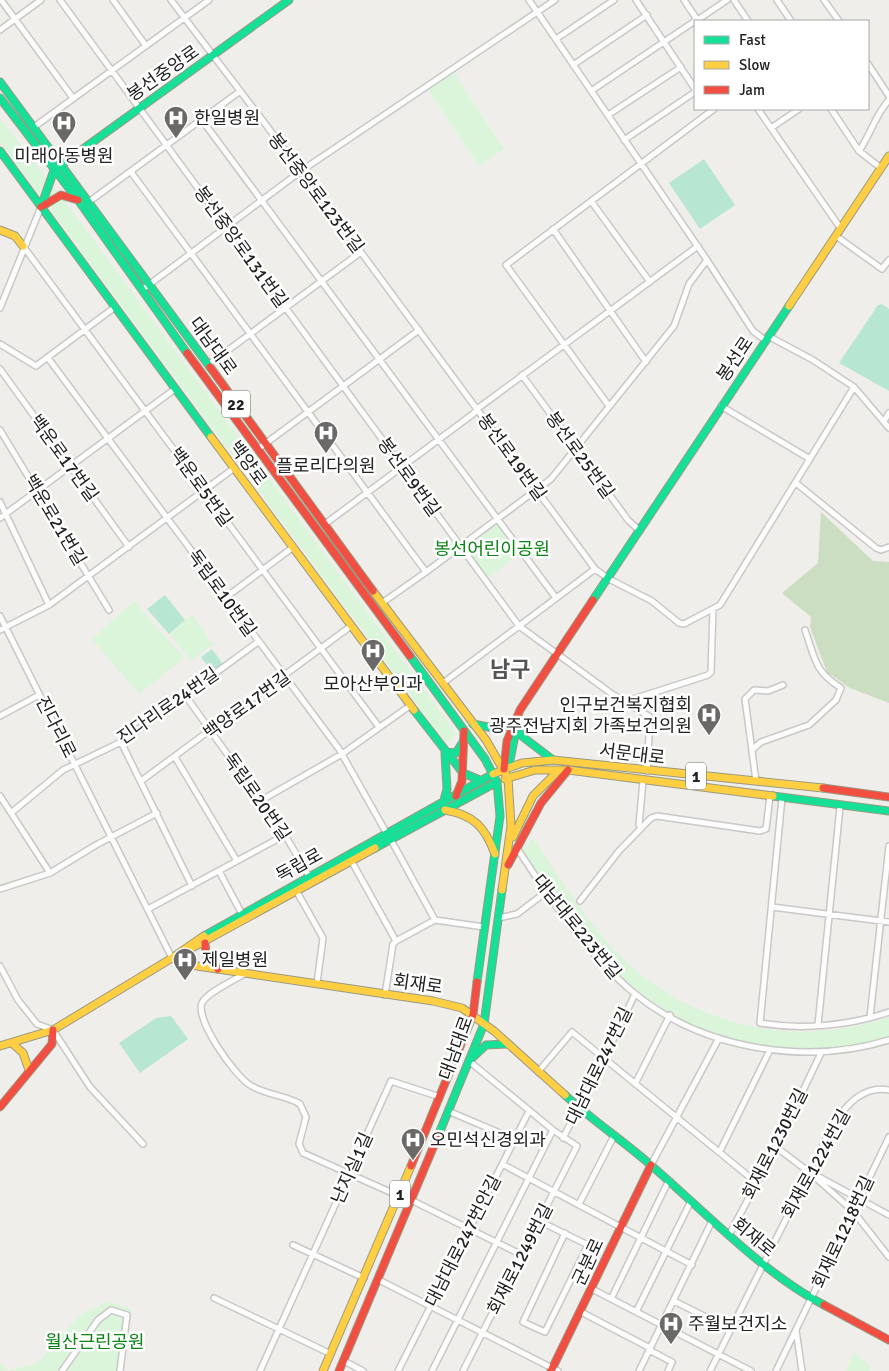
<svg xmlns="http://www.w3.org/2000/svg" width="889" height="1371" viewBox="0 0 889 1371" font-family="Signika,'Noto Sans KR',sans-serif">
	<rect width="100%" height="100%" fill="#f0eeeb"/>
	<path fill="#cbdec1" d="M821 512 873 561 889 562V703L850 688 827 672 810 627 811 617 782 593 818 563Z"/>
	<path fill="#daf5da" d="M454 73 504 149 479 166 427 88Z
		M0 118 76 216 457 734 446 743 0 141Z
		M498 519 522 552 485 580 460 546Z
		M134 601 184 658 139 694 92 639Z
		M192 615 213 644 191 661 169 634Z
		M533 838C560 878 587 923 621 957 692 1026 795 1050 889 1017V1037C802 1062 702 1047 632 986 589 948 555 897 522 851Z
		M109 1301 132 1310 116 1371H0V1362L8 1371 37 1363 80 1315Z
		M854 1352 871 1367 869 1371H846Z"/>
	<path fill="#b7e6d2" d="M704 159 735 205 700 229 669 183Z
		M882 304 889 309V391L839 363 878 305Z
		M165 595 185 620 169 634 147 609Z
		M212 649 223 664 212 672 201 657Z
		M171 1016 188 1039 140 1073 119 1043 156 1018Z"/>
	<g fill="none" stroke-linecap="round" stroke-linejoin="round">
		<defs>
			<path id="street" d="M1 0 73 98
				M60 0 519 626 612 694 650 717 647 771
				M113 0 146 46
				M171 0 301 171 595 569 609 579 652 601 679 623 684 624 720 605 854 387
				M529 0 707 260 753 331 765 340
				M636 0 695 89
				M684 0 698 21
				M734 0 748 21
				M777 0 791 21
				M824 0 839 21
				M696 21 727 0
				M0 30 41 0
				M556 39 614 0
				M868 64 889 96
				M573 65 647 15
				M591 91 695 21
				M758 109 841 229
				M831 109 859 151 881 168
				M608 115 681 67
				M202 120 556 598
				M34 127 209 0
				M771 128 799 109
				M624 140 695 92
				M859 151C871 134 875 115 889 100
				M131 172 426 572 382 603
				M90 201 239 92
				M591 201 650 282
				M553 229 646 362
				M836 236 882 269 889 260
				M23 246 379 727
				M142 290 301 171 555 0
				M0 308 41 207
				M768 336 813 360 854 387 889 428
				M0 344 36 366 115 307
				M48 358 339 749 387 834
				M208 365 361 252
				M0 369 129 547
				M522 375 628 520 640 531
				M609 406 506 265 714 109
				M721 406 810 459
				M884 421 889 413
				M0 430 109 610
				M258 449 419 330
				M796 483 876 548 881 550 889 547
				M0 502 49 605
				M0 518 175 389
				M325 524 473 414 477 409 698 246
				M426 572 551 479 674 326 689 284 707 260
				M225 598 292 548
				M0 616 172 958
				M0 630 49 605 233 469
				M443 683 595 569
				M185 695 285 835 309 876
				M624 702 708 675 711 672 713 609
				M0 716 39 695
				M121 742 192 886
				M753 749 761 742 809 725 836 700 841 688C814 671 815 658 805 630
				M175 757 237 861
				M141 781 351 626
				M756 781 745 699 754 690 768 691 783 685
				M0 796 50 873
				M782 798 760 1023C801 1030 849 1026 889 1012
				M260 801 342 754 411 705
				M11 813 63 770 121 742 258 642
				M641 827 639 825 643 781
				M391 840 435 920
				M517 848C550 899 587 954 634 993 702 1049 805 1066 889 1040
				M352 862 396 941
				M219 871 242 914
				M0 889 50 873 96 845 157 813
				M297 892 323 938 317 983
				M580 901 619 851 651 818 657 816 760 831 766 829 770 796
				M772 907 889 922
				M148 909 285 835
				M498 918 517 914 546 892
				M396 941 435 920 484 927
				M0 966 18 1000 37 1024 53 1030 90 1087 143 1144
				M246 973C236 979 206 993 202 1003 195 1020 235 1076 250 1085 265 1095 285 1095 300 1104L306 1117 299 1144 303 1153 399 1196
				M385 995 393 944 396 941
				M870 1017 889 846
				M818 1025 840 807
				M538 1072 572 1032 757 1183
				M635 1084 670 1015
				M448 1111 514 1139
				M563 1138 604 1059 635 994
				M776 1147 809 1172 853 1211 889 1257
				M720 1151 770 1050
				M502 1164 692 1265
				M651 1165 719 1038
				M819 1177 889 1215
				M411 1200 522 1255
				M579 1204 614 1136
				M539 1221 588 1245 545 1332 523 1322 565 1233
				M729 1235 776 1147 821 1053
				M293 1245 364 1278
				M379 1280 558 1371
				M592 1289 751 1371
				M214 1298 331 1354
				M611 1299 669 1180
				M674 1301 730 1329
				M581 1312 650 1348
				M636 1312 691 1201
				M796 1330 802 1371
				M649 1350 672 1362 668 1371
				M344 1361 363 1371
				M62 1371 98 1320 111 1310 127 1315 120 1371
				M260 1371 391 1081 440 1097
				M398 1371 529 1111
				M432 1371 553 1130
				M463 1371 577 1146 553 1130 469 1061
				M639 1371 712 1221
				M710 1371 834 1123C847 1104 864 1085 889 1090
				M776 1371 889 1137"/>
			<path id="fast" d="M0 82 210 367
				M0 98 78 200 187 353
				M0 151 211 437
				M41 207 54 170 289 0
				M593 600 789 306
				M410 656 485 759 497 782 500 816 477 982
				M414 710 463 773 482 781
				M473 724 493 728 512 725
				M516 727 523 737 553 760
				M445 752 456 753 463 742
				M509 765 517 725
				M773 796 889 811
				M443 804 447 789 445 754
				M375 848 497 782
				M204 936 493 774
				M471 1059 486 1045 507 1044
				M565 1095C593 1121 625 1142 653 1167 705 1212 764 1274 824 1305
				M438 1136 484 1024 502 890"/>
			<path id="slow" d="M0 230 15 236 23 246
				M789 306 889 156
				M211 437 414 710
				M373 591 486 740 508 778 511 826 502 890
				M493 774 522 763 553 760 823 788
				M505 779 535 770H568L773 796
				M445 810C474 815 485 827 495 854
				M513 837 533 796 558 771
				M179 955 375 848
				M172 958 197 966 433 1001 462 1008 494 1031 565 1095
				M12 1043 23 1053 29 1070
				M0 1046 53 1030 172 958 204 936
				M323 1371 411 1166"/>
			<path id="jam" d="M41 207 61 195 78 200
				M187 353 410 656
				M210 367 373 591
				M504 769 507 741 520 710 593 600
				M823 788 889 797
				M456 796 462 781 464 731
				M508 865 541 803 568 770
				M205 943 206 954 218 969
				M0 1107 52 1044 53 1030
				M411 1166 473 1015 477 982
				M824 1305 889 1340
				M339 1371 438 1136
				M551 1371 651 1165"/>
		</defs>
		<use href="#street" stroke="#c9c8c7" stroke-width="8"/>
		<use href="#fast" stroke="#999a82" stroke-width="9"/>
		<use href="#slow" stroke="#999a82" stroke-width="9"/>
		<use href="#jam" stroke="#999a82" stroke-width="9"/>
		<use href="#street" stroke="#fdfcfc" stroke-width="5"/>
		<use href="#fast" stroke="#16e098" stroke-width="7"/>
		<use href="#slow" stroke="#ffcf43" stroke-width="7"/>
		<use href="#jam" stroke="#f24e42" stroke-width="7"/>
	</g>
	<defs>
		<symbol id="hospital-pin" viewBox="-11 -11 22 30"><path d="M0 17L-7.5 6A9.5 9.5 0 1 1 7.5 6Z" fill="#6a6968" stroke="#fff"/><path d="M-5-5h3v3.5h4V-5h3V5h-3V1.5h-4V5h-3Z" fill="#fff"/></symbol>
	</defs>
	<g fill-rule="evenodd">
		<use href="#hospital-pin" x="162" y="104" width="28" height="38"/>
		<use href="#hospital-pin" x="50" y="109" width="28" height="38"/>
		<use href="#hospital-pin" x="312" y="419" width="28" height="38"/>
		<use href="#hospital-pin" x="359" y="637" width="28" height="38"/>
		<use href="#hospital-pin" x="695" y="701" width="28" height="38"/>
		<use href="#hospital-pin" x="171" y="946" width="28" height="38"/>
		<use href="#hospital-pin" x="399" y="1126" width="28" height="38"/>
		<use href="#hospital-pin" x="657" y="1310" width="28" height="38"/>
	</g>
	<g text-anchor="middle" stroke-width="5" stroke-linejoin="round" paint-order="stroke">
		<g fill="#fff" stroke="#646464" stroke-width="1">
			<rect x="222" y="390.5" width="28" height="27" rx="4"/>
			<rect x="686" y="762.5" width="20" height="27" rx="4"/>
			<rect x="390" y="1180.5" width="20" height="27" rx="4"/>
		</g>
		<g font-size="16" font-weight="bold" fill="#222">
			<text x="236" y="410">22</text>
			<text x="696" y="782">1</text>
			<text x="400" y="1200">1</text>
		</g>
		<g font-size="18" fill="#222" stroke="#fff">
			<text transform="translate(163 73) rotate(-35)" y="6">봉선중앙로</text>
			<text transform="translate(316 193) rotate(53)" y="6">봉선중앙로123번길</text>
			<text transform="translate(241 247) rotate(54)" y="6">봉선중앙로131번길</text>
			<text transform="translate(213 346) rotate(54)" y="6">대남대로</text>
			<text transform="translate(735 359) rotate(-56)" y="6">봉선로</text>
			<text transform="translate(580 455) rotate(54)" y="6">봉선로25번길</text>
			<text transform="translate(512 457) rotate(54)" y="6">봉선로19번길</text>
			<text transform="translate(64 458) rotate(54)" y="6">백운로17번길</text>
			<text transform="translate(248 463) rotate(54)" y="6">백양로</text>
			<text transform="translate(409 477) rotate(54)" y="6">봉선로9번길</text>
			<text transform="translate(201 487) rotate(54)" y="6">백운로5번길</text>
			<text transform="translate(55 520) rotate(59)" y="6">백운로21번길</text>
			<text transform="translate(222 593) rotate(54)" y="6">독립로10번길</text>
			<text transform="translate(247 705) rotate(-36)" y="6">백양로17번길</text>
			<text transform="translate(168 706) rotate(-35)" y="6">진다리로24번길</text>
			<text transform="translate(56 727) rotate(63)" y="6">진다리로</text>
			<text transform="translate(632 754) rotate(7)" y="6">서문대로</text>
			<text transform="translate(257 797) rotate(55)" y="6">독립로20번길</text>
			<text transform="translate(299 865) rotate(-29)" y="6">독립로</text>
			<text transform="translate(577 927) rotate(51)" y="6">대남대로223번길</text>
			<text transform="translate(418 984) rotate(8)" y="6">회재로</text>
			<text transform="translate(456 1048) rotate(-70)" y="6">대남대로</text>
			<text transform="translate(599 1066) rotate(-64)" y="6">대남대로247번길</text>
			<text transform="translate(775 1144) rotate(-63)" y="6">회재로1230번길</text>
			<text transform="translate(816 1164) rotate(-61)" y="6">회재로1224번길</text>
			<text transform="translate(352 1168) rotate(-66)" y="6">난지실1길</text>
			<text transform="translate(843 1232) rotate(-65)" y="6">회재로1218번길</text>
			<text transform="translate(754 1237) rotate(40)" y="6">회재로</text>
			<text transform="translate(463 1241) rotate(-63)" y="6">대남대로247번안길</text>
			<text transform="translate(520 1259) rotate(-63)" y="6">회재로1249번길</text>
			<text transform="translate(588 1262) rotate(-65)" y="6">군분로</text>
		</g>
		<g font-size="18" fill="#222" stroke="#fff" text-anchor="start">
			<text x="194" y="124">한일병원</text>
			<text x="64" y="162" text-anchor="middle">미래아동병원</text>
			<text x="326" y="472" text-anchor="middle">플로리다의원</text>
			<text x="373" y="690" text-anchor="middle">모아산부인과</text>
			<text x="692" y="711" text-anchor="end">인구보건복지협회<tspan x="692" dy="21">광주전남지회 가족보건의원</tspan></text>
			<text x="202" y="966">제일병원</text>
			<text x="430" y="1146">오민석신경외과</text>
			<text x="688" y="1330">주월보건지소</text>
		</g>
		<g font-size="18" fill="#0c8416" stroke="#fff">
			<text x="492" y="555">봉선어린이공원</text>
			<text x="95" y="1348">월산근린공원</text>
		</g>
		<g font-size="22" font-weight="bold" fill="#555" stroke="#fff">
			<text x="510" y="677">남구</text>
		</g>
	</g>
	<rect x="694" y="20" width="175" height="90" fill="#ffffff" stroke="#a7a7a7"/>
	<rect x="704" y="36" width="25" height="8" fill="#16e098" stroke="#a7a7a7"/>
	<text x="739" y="45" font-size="15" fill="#222222">Fast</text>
	<rect x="704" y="61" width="25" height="8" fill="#ffcf43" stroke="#a7a7a7"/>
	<text x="739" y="70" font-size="15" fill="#222222">Slow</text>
	<rect x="704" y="86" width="25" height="8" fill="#f24e42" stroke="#a7a7a7"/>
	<text x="739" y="95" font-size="15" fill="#222222">Jam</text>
</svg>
